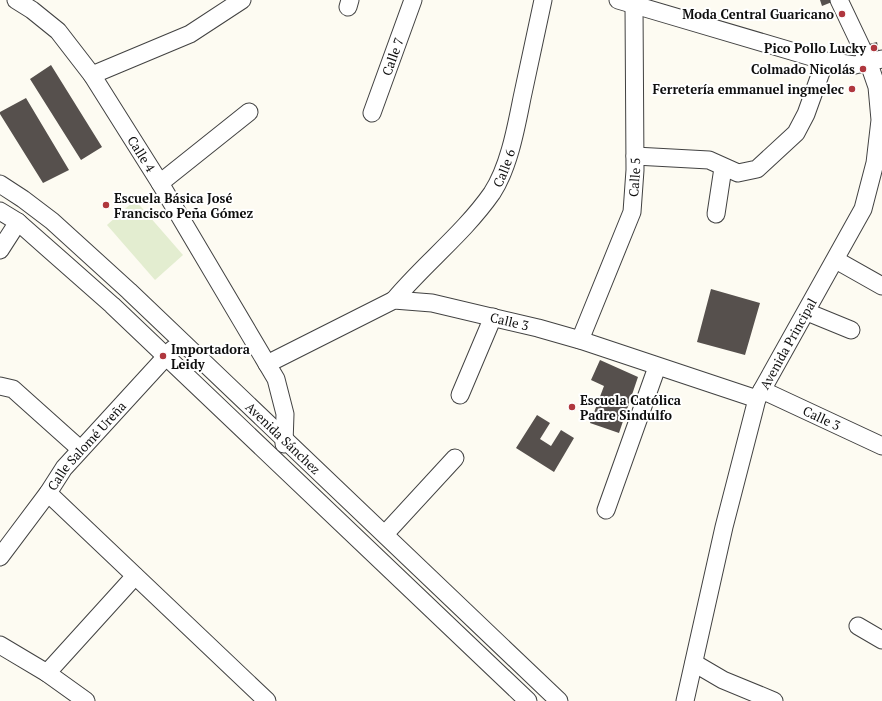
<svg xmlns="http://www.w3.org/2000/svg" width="882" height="701" viewBox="0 0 882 701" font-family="'PT Serif',serif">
	<rect width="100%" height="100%" fill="#fdfbf2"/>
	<path fill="#e3edd0" d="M135 200 183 255 155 280 107 225Z"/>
	<path fill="#56504d" d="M820 0H831L832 2 822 6Z
		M877 42 879 52 872 53 869 44Z
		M51 65 102 147 81 160 30 79Z
		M26 98 69 170 43 183 0 114V112Z
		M711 289 760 303 745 355 697 342Z
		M600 360 638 377 619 433 590 423 604 386 591 380Z
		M537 415 550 423 540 439 551 446 561 430 574 438 554 472 516 448Z"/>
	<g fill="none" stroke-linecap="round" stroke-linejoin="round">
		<defs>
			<g id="minor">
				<path id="s1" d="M16 0 32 10 58 31 92 75 160 183 276 379 285 414 284 444"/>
				<path d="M618 0 825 61 855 65 882 59"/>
				<path d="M348 7 350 0"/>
				<path d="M92 75 190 34 242 0"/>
				<path id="s2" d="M372 113 413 0"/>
				<path d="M635 156 709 160 738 173 757 169 796 133 806 114 825 61"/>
				<path d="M160 183 249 112"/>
				<path id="s3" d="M0 184 23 199 52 221 129 291 559 701"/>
				<path d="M0 211 18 222 112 305 528 701"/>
				<path d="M716 214 723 168"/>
				<path d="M0 250 18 222"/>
				<path d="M836 260 882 286"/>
				<path id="s4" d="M394 300C425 263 464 233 492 193 509 167 516 128 522 98 529 65 536 33 543 0"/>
				<path d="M807 312 851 330"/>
				<path id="s5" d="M580 340 632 212 635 170 634 5"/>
				<path id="s6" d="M267 364 394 300 432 303 538 328 580 340 757 399"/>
				<path d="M0 386 13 389 80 449"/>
				<path id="s7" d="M762 390 882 446"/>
				<path d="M460 395 493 317"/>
				<path d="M48 493 267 701"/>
				<path d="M606 510 657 367"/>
				<path d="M385 534 455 458"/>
				<path id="s8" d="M0 557 48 493 64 468 173 349"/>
				<path d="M858 626 882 640"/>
				<path d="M0 645 47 673 135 576"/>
				<path d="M694 663 723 680 774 701"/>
				<path d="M47 673 86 701"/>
				<path id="s9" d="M685 701 724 527 757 399 863 209 875 163 880 120 877 87 868 61 839 0"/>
			</g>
		</defs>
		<use href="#minor" stroke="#424242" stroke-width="19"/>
		<use href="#minor" stroke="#fff" stroke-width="17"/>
	</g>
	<g fill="#af373e" stroke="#fff" stroke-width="1.5">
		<circle cx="842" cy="14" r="4"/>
		<circle cx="874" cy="48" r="4"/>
		<circle cx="863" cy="69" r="4"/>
		<circle cx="852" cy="89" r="4"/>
		<circle cx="106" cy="205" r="4"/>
		<circle cx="163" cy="356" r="4"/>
		<circle cx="572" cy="407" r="4"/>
	</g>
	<g text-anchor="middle" stroke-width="4" stroke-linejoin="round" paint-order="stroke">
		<g font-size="13" font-weight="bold" fill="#0f0f0f" stroke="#fff" text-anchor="end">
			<text x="834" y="19">Moda Central Guaricano</text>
			<text x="866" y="53">Pico Pollo Lucky</text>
			<text x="855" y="74">Colmado Nicolás</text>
			<text x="844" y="94">Ferretería emmanuel ingmelec</text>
			<text x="114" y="203" text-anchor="start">Escuela Básica José<tspan x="114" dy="15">Francisco Peña Gómez</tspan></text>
			<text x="171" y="354" text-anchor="start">Importadora<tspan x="171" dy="15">Leidy</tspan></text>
			<text x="580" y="405" text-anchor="start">Escuela Católica<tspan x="580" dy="15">Padre Sindulfo</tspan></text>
		</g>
		<g font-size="13" fill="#0f0f0f" stroke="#fff">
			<text dy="5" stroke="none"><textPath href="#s2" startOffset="60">Calle 7</textPath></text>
			<text dy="5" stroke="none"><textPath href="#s1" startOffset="201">Calle 4</textPath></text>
			<text dy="5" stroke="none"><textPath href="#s4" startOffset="173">Calle 6</textPath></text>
			<text dy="5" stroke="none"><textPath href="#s5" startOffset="173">Calle 5</textPath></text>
			<text dy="5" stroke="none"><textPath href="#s6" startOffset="260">Calle 3</textPath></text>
			<text dy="5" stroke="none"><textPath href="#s9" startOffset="374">Avenida Principal</textPath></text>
			<text dy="5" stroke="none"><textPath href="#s7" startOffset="66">Calle 3</textPath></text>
			<text dy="5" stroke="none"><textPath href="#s3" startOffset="381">Avenida Sánchez</textPath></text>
			<text dy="5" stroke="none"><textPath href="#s8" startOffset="141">Calle Salomé Ureña</textPath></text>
		</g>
	</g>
</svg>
